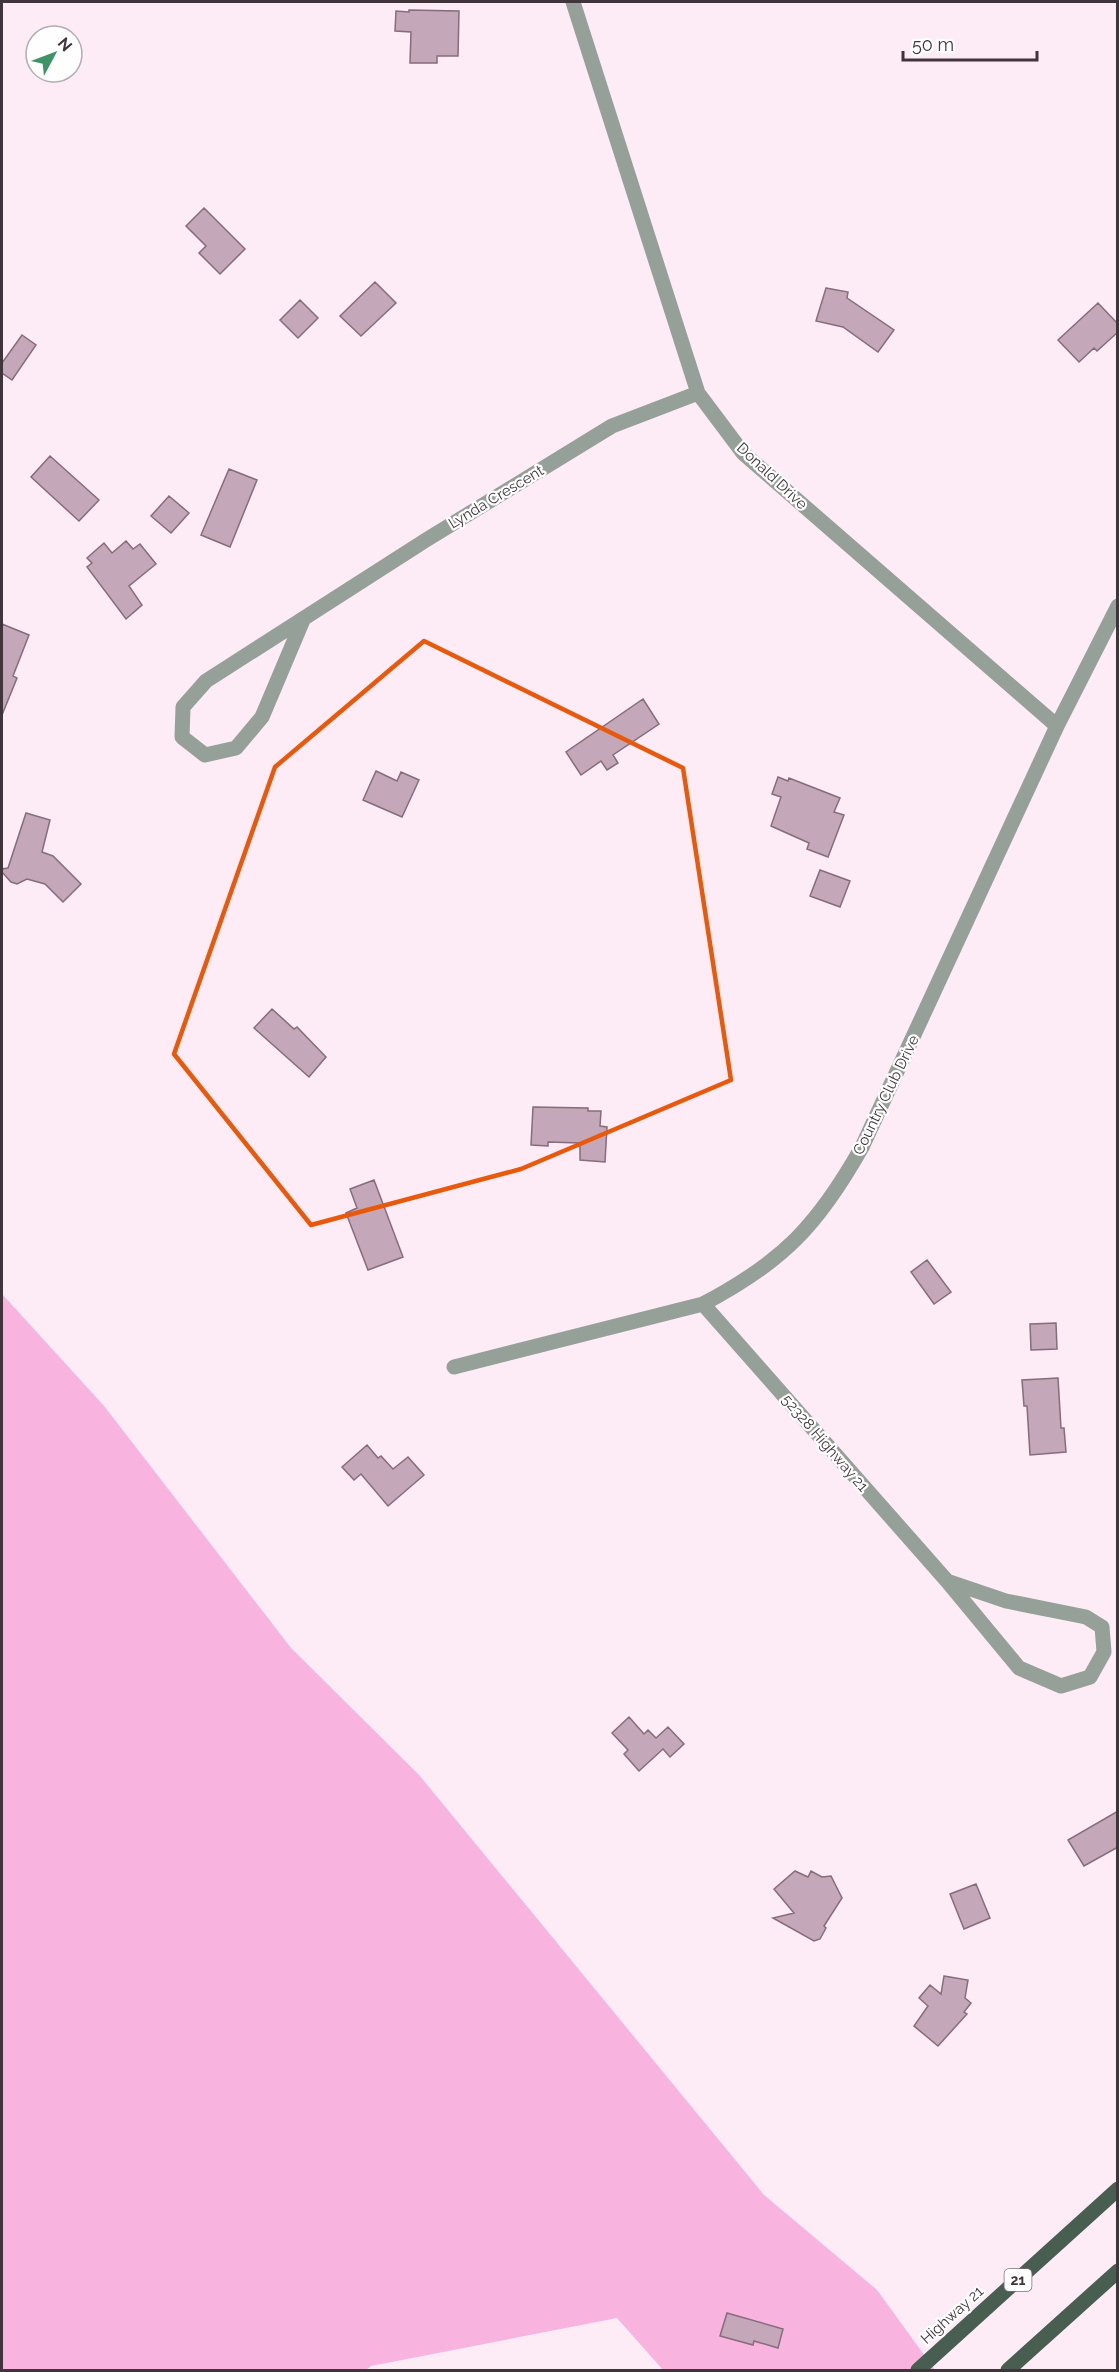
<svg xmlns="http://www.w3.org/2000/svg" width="1119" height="2372" viewBox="0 0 1119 2372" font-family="Raleway,sans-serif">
	<rect width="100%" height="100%" fill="#fdebf6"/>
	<path fill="#f8b4df" d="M2 1294 104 1406 291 1648 419 1775 764 2195 877 2290 935 2370H663L617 2318 371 2366 366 2370H2Z"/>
	<path fill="#c4a8b9" stroke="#866c7c" stroke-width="1.5" d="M409 10 459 11 458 56H437V63H410L411 32 395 31 396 11 409 12Z
		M204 208 245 249 220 274 199 253 206 246 186 226Z
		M375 282 396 303 361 336 340 316Z
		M826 288 848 292 847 298 894 330 878 352 843 327 816 321Z
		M300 300 318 318 298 338 280 320Z
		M1098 303 1118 324V332L1097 351 1094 348 1079 362 1058 340Z
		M22 335 36 345 12 380 2 373V363Z
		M50 456 99 500 79 521 31 477Z
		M229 469 257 480 230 547 201 535Z
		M169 496 189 513 171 533 151 516Z
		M126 541 133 549 140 544 156 564 129 586 142 605 126 619 87 567 92 563 87 558 104 543 112 553Z
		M2 624 29 635 13 676 17 678 2 715Z
		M643 699 659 724 613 755 618 763 607 770 601 761 581 775 566 752Z
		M376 771 397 781 401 772 419 780 402 817 363 800Z
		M778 777 788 781 789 778 840 798 834 812 844 815 828 857 807 849 809 843 771 826 781 797 772 794Z
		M26 813 50 820 42 852 53 856 81 884 63 902 45 884 27 879 17 884 11 882 2 872V869L8 868Z
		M820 870 850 881 840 907 810 896Z
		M272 1009 294 1029 297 1027 326 1057 309 1077 254 1028Z
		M533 1107 588 1108V1111H601L600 1126 607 1127 605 1162 580 1160V1143L548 1142V1146L531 1145Z
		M374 1180 403 1257 368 1270 346 1213 357 1208 350 1189Z
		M927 1260 951 1292 934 1304 911 1272Z
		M1056 1323 1057 1349 1031 1350 1030 1324Z
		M1058 1378 1061 1428H1064L1066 1452 1030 1455 1027 1406H1024L1022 1380Z
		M367 1445 378 1458 381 1456 393 1469 408 1457 424 1475 388 1506 361 1474 354 1480 342 1467Z
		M629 1717 644 1734 648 1730 656 1738 668 1727 684 1744 670 1757 663 1749 639 1771 624 1754 628 1750 612 1733Z
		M1118 1811V1847L1084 1866 1068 1840Z
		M795 1871 808 1877 811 1871 822 1877 831 1876 842 1898 824 1926 826 1928 820 1939 814 1941 773 1918 794 1913 774 1889Z
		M976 1884 990 1918 964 1929 950 1894Z
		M944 1976 968 1980 965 1998 971 2003 964 2012 967 2014 938 2046 914 2026 928 2006 919 1998 930 1985 941 1994Z
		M727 2313 783 2329 778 2348 754 2341 753 2345 720 2336Z"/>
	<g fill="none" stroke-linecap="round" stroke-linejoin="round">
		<path stroke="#94a098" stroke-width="15" d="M573 2 698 393 743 453 1057 726
			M303 620 262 717 236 748 205 755 182 737 183 707 206 681 426 540 612 426 698 393
			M703 1304 947 1581 1019 1668 1061 1686 1090 1677 1104 1652 1102 1627 1086 1617 1006 1601 947 1581
			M454 1367 703 1304C783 1262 818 1225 862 1147L1057 726 1118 606"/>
		<path stroke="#485e51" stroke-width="15" d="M918 2370 1118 2189
			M1008 2370 1118 2271"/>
	</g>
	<path fill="none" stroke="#e8590c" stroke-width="4.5" stroke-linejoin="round" d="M424 641 683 768 731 1080 521 1169 311 1225 174 1054 275 767Z"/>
	<g text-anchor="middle" stroke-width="4.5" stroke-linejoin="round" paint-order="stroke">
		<rect fill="#fefefe" stroke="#7a7176" stroke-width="1.5" x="1004.5" y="2269" width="27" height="22" rx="4.5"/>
		<g font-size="14" font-weight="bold" fill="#41353c">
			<text x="1018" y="2285">21</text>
		</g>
		<g font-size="15" fill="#41353c" stroke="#fefefe">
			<text transform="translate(772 476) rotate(43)" y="5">Donald Drive</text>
			<text transform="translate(496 497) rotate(-31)" y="5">Lynda Crescent</text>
			<text transform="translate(886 1095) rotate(-64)" y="5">Country Club Drive</text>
			<text transform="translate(825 1443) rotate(49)" y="5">52328 Highway 21</text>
			<text transform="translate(952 2315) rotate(-42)" y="5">Highway 21</text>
		</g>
	</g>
	<rect width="1119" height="2372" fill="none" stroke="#41353c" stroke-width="6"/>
	<g transform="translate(54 54) rotate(49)"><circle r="28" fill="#fefefe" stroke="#b2aeb0" stroke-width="1.5"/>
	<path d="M0-4.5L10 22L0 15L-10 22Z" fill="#3e9367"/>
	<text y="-9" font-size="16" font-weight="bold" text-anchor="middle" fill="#41353c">N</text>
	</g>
	<path d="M903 51v9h134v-9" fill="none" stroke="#41353c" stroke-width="3"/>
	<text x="912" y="51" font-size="18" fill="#41353c" stroke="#fefefe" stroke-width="4.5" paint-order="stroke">50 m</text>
</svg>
